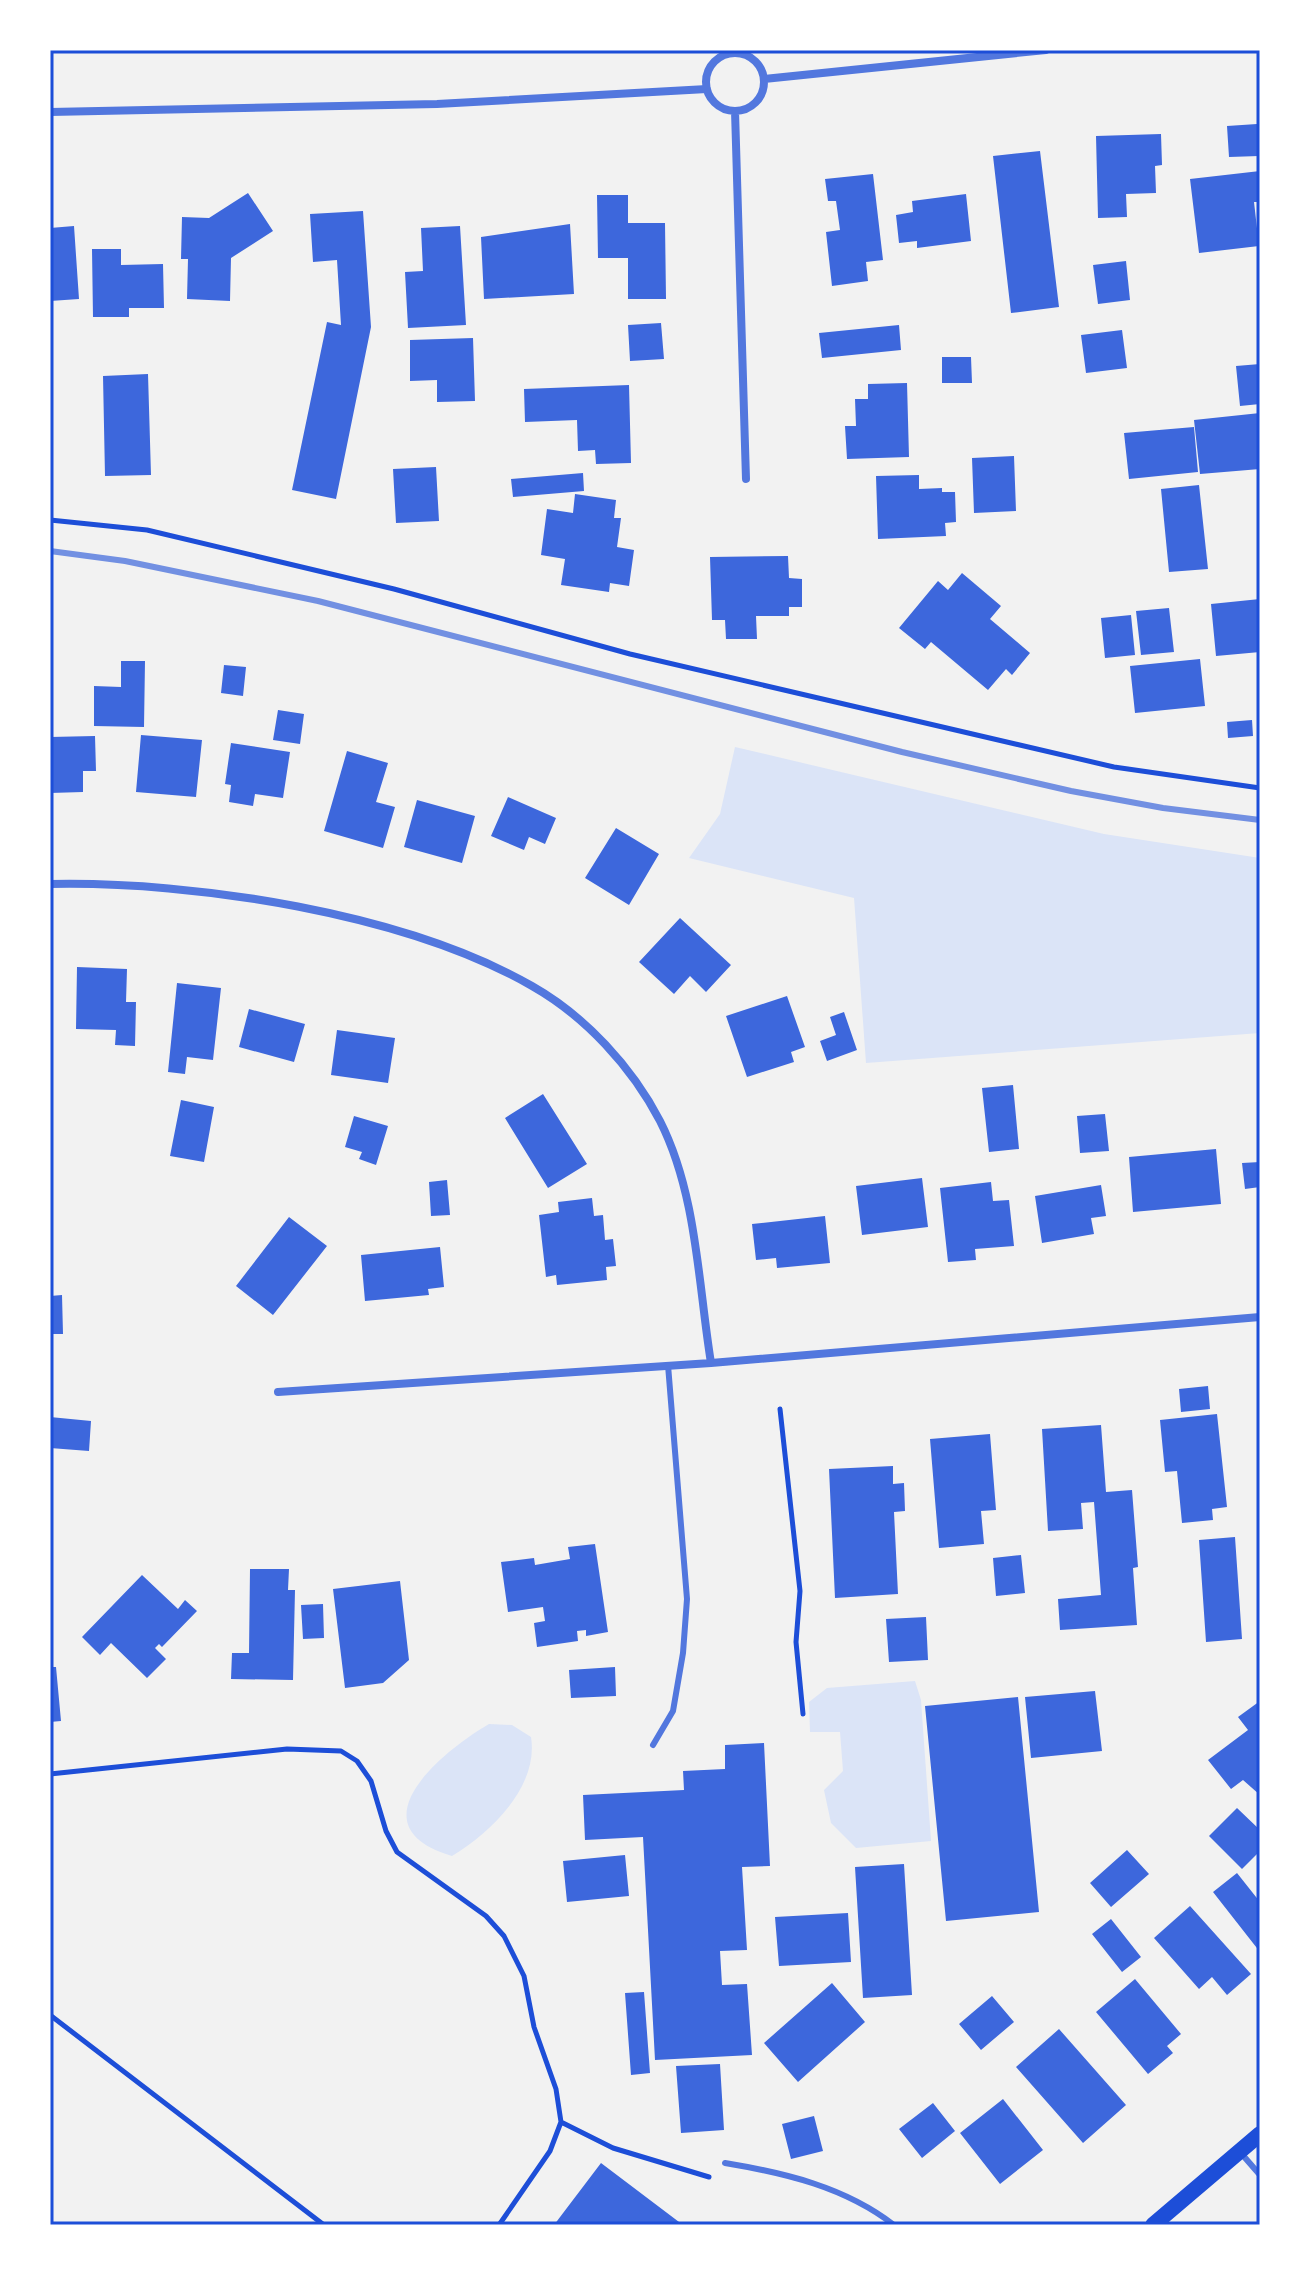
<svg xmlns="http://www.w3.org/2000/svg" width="1310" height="2275" viewBox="0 0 1310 2275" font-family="'Libre Baskerville',serif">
	<rect width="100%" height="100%" fill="#f2f2f2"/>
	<path fill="#dbe4f7" d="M735 747 1104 834 1260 858V1033L866 1063 854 898 689 858 720 814Z
		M915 1681 921 1700 931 1841 856 1848 831 1823 824 1790 843 1771 840 1732H810L809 1702 827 1688Z
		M489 1724 512 1725 531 1737C539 1786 491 1833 452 1856 352 1826 441 1752 489 1724Z"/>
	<path fill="#3d67dc" d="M1257 124 1259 156 1229 157 1227 126Z
		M1161 134 1162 165 1155 166 1156 193 1126 194 1127 217 1098 218 1096 136Z
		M1040 151 1059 307 1011 313 993 156Z
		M1260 171V202H1254L1259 246 1199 253 1190 179Z
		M873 174 883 260 866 262 868 281 832 286 826 232 840 230 836 201H828L825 179Z
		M248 193 273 231 231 258 230 301 187 299 188 259H181L182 217 209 218Z
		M966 194 971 241 917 248V241L899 243 896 215 913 212 912 201Z
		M597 195H628V223H665L666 299H628V258H598Z
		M363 211 371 327 336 499 292 490 327 322 341 325 337 260 313 262 310 214Z
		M570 224 574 294 484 299 481 237Z
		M74 226 79 299 50 301V228Z
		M460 226 466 325 408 328 405 272 423 271 421 228Z
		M92 249H121V265L163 264 164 308H129V317H93Z
		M1126 261 1130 300 1098 304 1093 265Z
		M661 323 664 359 630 361 628 325Z
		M899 325 901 350 822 358 819 333Z
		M1122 330 1127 368 1086 373 1081 335Z
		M473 338 475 401 437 402V380L410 381V340Z
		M942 357H971L972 383H942Z
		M1260 364V404L1240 406 1236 366Z
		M148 374 151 475 105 476 103 376Z
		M907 383 909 457 847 459 845 426H856L855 399H868V384Z
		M629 385 631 463 596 464 595 450 578 451 577 420 525 422 524 389Z
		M1260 413V469L1200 474 1194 420Z
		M1194 427 1198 472 1129 479 1124 433Z
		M1014 456 1016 511 974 513 972 458Z
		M436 467 439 521 396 523 393 469Z
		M583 473 584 491 513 497 511 479Z
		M919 475V489L942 488V492H955L956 522 945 523 946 536 878 539 876 476Z
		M1199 485 1208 569 1169 572 1161 489Z
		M575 494 616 500 614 518H621L617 547 634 550 629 586 610 583 609 592 561 585 565 559 541 555 547 509 573 513Z
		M788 556 789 578 802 579V607H789V616H756L757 639H726L725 620H712L710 557Z
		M962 573 1001 606 990 619 1030 653 1012 675 1006 669 988 690 931 642 925 649 899 628 938 581 948 590Z
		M1260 599V652L1216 656 1211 604Z
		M1169 608 1174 652 1141 655 1136 611Z
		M1131 615 1135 655 1105 658 1101 618Z
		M1200 659 1205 706 1135 713 1130 666Z
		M121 661H145L144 727 94 726V686L121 687Z
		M224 665 246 667 243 696 221 693Z
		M278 710 304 714 300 744 273 740Z
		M1252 720 1253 736 1228 738 1227 722Z
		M141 735 202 740 196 797 136 792Z
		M95 736 96 771H83V792L50 793V737Z
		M231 743 290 752 283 798 255 794 253 806 229 802 231 785 225 784Z
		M347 751 388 763 376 802 395 807 383 848 324 831Z
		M508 797 556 818 545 844 529 837 524 850 491 836Z
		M417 800 475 816 462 863 404 847Z
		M616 828 659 854 629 905 585 878Z
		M680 918 731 965 706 992 690 976 674 994 639 962Z
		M77 967 127 969 126 1002H136L135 1046 115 1045 116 1030 76 1029Z
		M177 983 221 988 213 1060 187 1057 185 1074 168 1072Z
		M787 996 805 1047 791 1052 794 1062 747 1077 726 1016Z
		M249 1009 305 1024 294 1062 239 1047Z
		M844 1012 857 1050 827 1061 820 1041 836 1035 830 1017Z
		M337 1030 395 1038 388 1083 331 1075Z
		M1013 1085 1019 1149 989 1152 982 1088Z
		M543 1094 587 1164 548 1188 505 1118Z
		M181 1100 214 1107 204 1162 170 1156Z
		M1105 1114 1109 1151 1080 1153 1077 1116Z
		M354 1116 388 1126 376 1165 359 1159 362 1152 345 1147Z
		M1216 1149 1221 1204 1133 1212 1129 1157Z
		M1260 1162V1187L1245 1189 1242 1163Z
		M922 1178 928 1227 862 1235 856 1186Z
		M447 1180 450 1215 431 1216 429 1182Z
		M991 1182 993 1201 1009 1200 1014 1246 975 1249 976 1260 948 1262 940 1188Z
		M1101 1185 1106 1216 1091 1218 1094 1234 1042 1243 1035 1196Z
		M592 1198 594 1216 603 1215 605 1240 613 1239 616 1266 606 1267 607 1280 557 1285 556 1275 546 1277 539 1215 559 1212 558 1202Z
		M825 1216 830 1263 777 1268 776 1258 756 1260 752 1224Z
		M289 1217 327 1246 273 1315 236 1286Z
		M440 1247 444 1287 428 1289 429 1295 365 1301 361 1255Z
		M62 1295 63 1334H50V1296Z
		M1208 1386 1210 1409 1181 1412 1179 1389Z
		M1217 1414 1227 1507 1212 1509 1213 1520 1182 1523 1177 1471 1165 1472 1160 1420Z
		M50 1417 91 1421 89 1451 50 1448Z
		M1101 1425 1106 1492 1132 1490 1138 1567 1133 1568 1137 1625 1060 1630 1058 1599 1101 1595 1094 1502 1081 1503 1083 1529 1048 1531 1042 1429Z
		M990 1434 996 1510 981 1511 984 1544 939 1548 930 1439Z
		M893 1466V1484L904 1483 905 1511 894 1512 898 1594 835 1598 829 1469Z
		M1235 1537 1242 1639 1206 1642 1199 1540Z
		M595 1544 608 1632 586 1636V1630L577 1631 578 1641 537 1647 534 1623 545 1621 543 1607 508 1612 501 1562 534 1558 535 1565 570 1559 568 1547Z
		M1021 1555 1025 1593 996 1596 993 1558Z
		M250 1569H289L288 1590H295L293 1680 231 1679 232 1653H249Z
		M142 1575 178 1609 185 1600 197 1611 162 1647 159 1644 155 1648 166 1659 147 1678 111 1643 100 1655 82 1637Z
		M400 1581 409 1660 383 1683 345 1688 333 1589Z
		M323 1604 324 1638 303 1639 301 1605Z
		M926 1617 928 1660 889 1662 886 1619Z
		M50 1667H56L61 1721 50 1722Z
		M615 1667 616 1696 571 1698 569 1670Z
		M1095 1691 1102 1751 1031 1758 1025 1697Z
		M1018 1697 1039 1912 946 1921 925 1706Z
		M1260 1701V1795L1243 1780 1231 1789 1208 1760 1248 1730 1238 1717Z
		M764 1743 770 1866 742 1867 747 1950 720 1951 722 1985 747 1984 752 2055 655 2060 643 1837 585 1840 583 1795 684 1790 683 1771 725 1769V1745Z
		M1237 1808 1260 1830V1851L1242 1869 1209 1836Z
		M1127 1850 1149 1874 1111 1907 1090 1883Z
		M625 1855 629 1896 567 1902 563 1861Z
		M904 1864 912 1995 863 1998 855 1867Z
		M1237 1873 1260 1902V1952L1213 1892Z
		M1190 1906 1251 1974 1227 1995 1212 1977 1199 1989 1154 1938Z
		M848 1913 851 1962 779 1966 775 1917Z
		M1111 1919 1141 1957 1122 1972 1092 1934Z
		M1135 1979 1181 2034 1167 2046 1173 2053 1148 2074 1096 2012Z
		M832 1983 865 2022 798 2082 764 2043Z
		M644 1992 650 2073 631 2075 625 1993Z
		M992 1996 1014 2022 981 2050 959 2024Z
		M1059 2029 1126 2105 1083 2143 1016 2067Z
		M720 2064 724 2130 681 2133 676 2066Z
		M1003 2099 1043 2150 1000 2184 960 2133Z
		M933 2103 955 2131 922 2158 899 2129Z
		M814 2116 823 2151 791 2159 782 2124Z
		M601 2163 683 2225H554Z"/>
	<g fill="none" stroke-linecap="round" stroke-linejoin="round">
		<path stroke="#1d4ed8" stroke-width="5" d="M50 520 147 530 394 589 630 654 1114 767 1260 788
			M780 1409 800 1591 796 1642 803 1714
			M50 1774 287 1749 341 1751 357 1761 371 1781 386 1831 397 1852 486 1916 504 1936 524 1976 534 2027 556 2089 561 2122 550 2151 499 2225
			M50 2015 324 2225
			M561 2122 613 2148 709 2177"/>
		<path stroke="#5277de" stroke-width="6" d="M653 1745 673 1711 683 1653 687 1599 668 1365
			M1240 2152 1260 2175
			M725 2163C785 2173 845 2187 894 2225"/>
		<path stroke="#5277de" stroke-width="8" d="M706 82a29 29 0 1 1 58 0a29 29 0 1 1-58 0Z
			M764 79 1046 50
			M735 111 746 479
			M50 112 437 104 707 89
			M50 884C195 881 405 913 532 986 585 1016 632 1067 660 1121 697 1194 698 1283 711 1363
			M278 1392 711 1363 1260 1317"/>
		<path stroke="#1d4ed8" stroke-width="16" d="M1153 2225 1260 2134"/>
		<path stroke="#7290e2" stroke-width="6" d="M50 551 125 561 318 601 902 752 1071 791 1163 808 1260 820"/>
	</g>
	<rect width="1310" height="2275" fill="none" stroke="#ffffff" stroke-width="104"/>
	<rect x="52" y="52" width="1206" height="2171" fill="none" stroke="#1d4ed8" stroke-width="3"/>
</svg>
